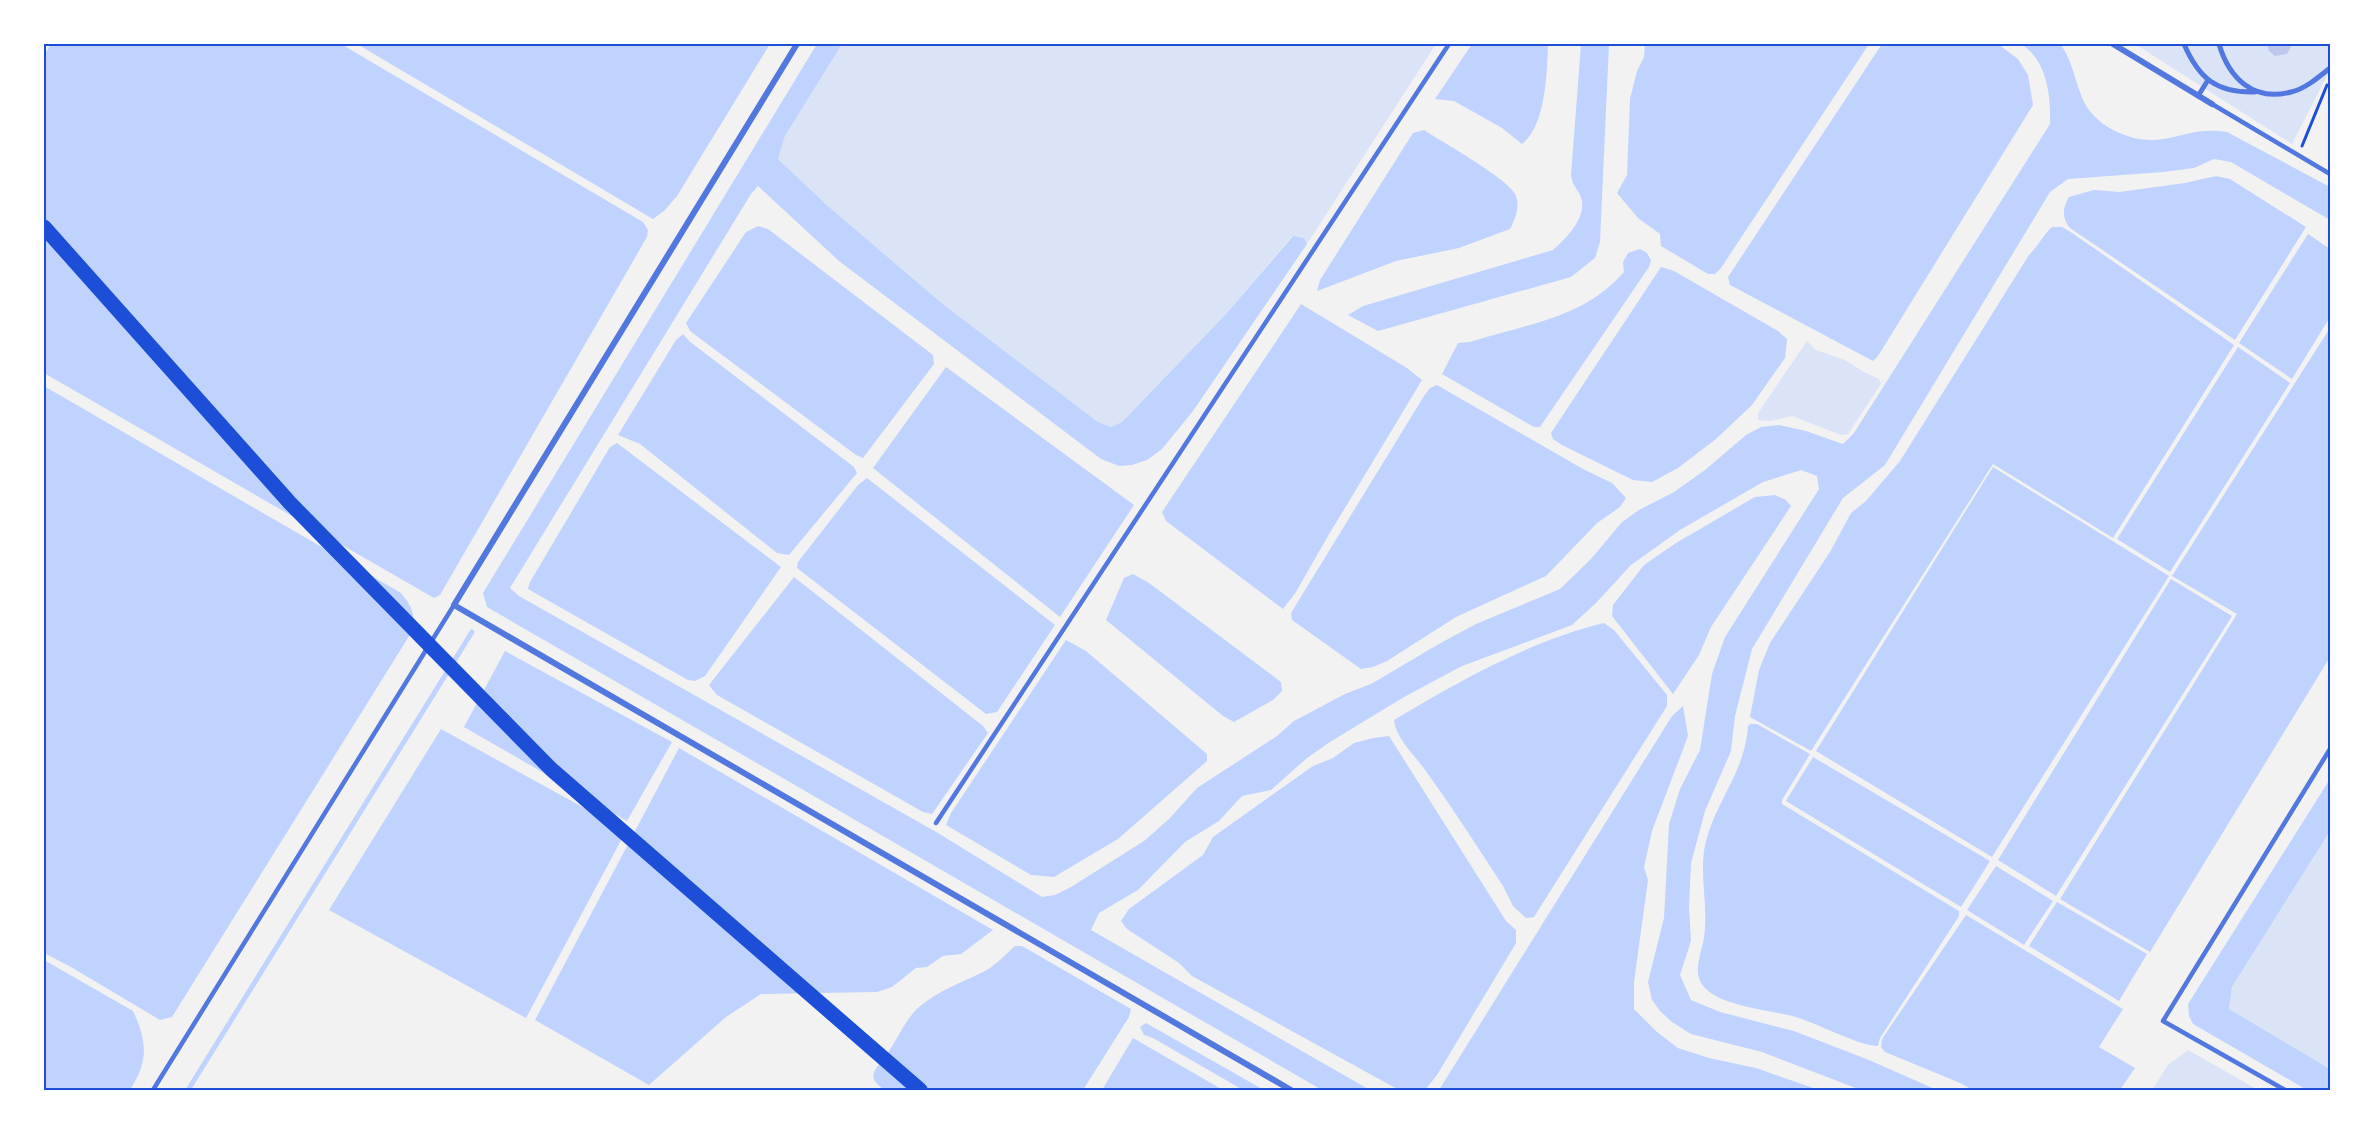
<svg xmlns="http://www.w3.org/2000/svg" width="2374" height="1134" viewBox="0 0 2374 1134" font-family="Jost,sans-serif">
	<rect width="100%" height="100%" fill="#f2f2f2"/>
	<path fill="#dbe4f7" d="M842 44H1436L1307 244 1304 238 1292 236 1226 314 1122 422 1111 427 1098 422 944 305 829 207 778 159 785 136Z
		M2140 44H2330V70L2292 144 2138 46Z
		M1807 341 1816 350 1845 360 1864 372 1879 379 1881 384 1848 434 1841 435 1792 416 1770 421 1758 420V413Z
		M2330 831V1069L2229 1009 2232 987Z
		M2188 1050 2258 1090H2152L2168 1065Z"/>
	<path fill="#bfd3fe" d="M51 44H341L643 222 648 230 647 237 440 595 434 598 44 373V55Z
		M357 44H770L677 196 664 211 653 219Z
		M817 44H842L785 136 778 159 829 207 944 305 1098 422 1111 427 1122 422 1226 314 1293 236 1304 238 1307 244 1193 411 1162 449 1147 460 1132 465 1119 466 1101 459 839 261 758 186 751 194 510 588 519 596 938 833 1042 897 1055 895 1071 887 1144 841 1169 819 1197 788 1277 736 1294 721 1345 694 1373 683 1437 645 1476 624 1560 589 1591 559 1622 522 1639 510 1674 492 1705 470 1746 435 1761 427 1779 425 1806 431 1843 444 1854 433 2050 124C2051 96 2047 60 2021 44H2060C2074 61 2075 87 2087 107 2102 130 2136 144 2164 139 2189 134 2200 128 2227 132L2330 187V220L2231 162 2214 159 2194 168 2163 172 2068 179 2050 192 1885 465 1843 498 1752 649 1735 716 1731 751 1705 811 1691 863 1689 907 1691 941 1680 975 1691 1000 1720 1012 1794 1031 1869 1060 1937 1090H1861L1762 1052 1691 1034 1672 1022 1660 1011 1652 1000 1648 982 1664 918 1669 824 1680 789 1700 750 1712 674 1725 637 1819 489 1817 476 1801 470 1763 482 1680 530 1631 565 1596 603 1572 625 1462 666 1404 697 1330 742 1307 758 1271 790 1242 796 1219 821 1185 842 1138 890 1099 913 1091 930 1370 1090H1322L487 607 483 593Z
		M1472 44H1548C1547 71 1546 126 1522 144L1502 128 1454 101 1435 99Z
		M1581 44H1609L1600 242 1595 258 1571 277 1378 331 1348 315 1363 306 1553 250C1565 239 1585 220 1582 201 1580 190 1572 187 1571 175Z
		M1645 44H1869L1721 268 1715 274H1708L1661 246 1660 234 1638 218 1617 193 1627 175 1630 99 1637 71 1644 57Z
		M1882 44H1998L2018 59 2028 75 2033 105 1878 356 1873 361 1730 285 1728 277Z
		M1424 130C1442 142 1507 178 1515 194 1521 206 1515 219 1510 229L1459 248 1396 261 1317 291 1320 280 1413 133Z
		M2216 176 2230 179 2306 227 2235 340 2070 228C2062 218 2062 209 2069 197L2094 190 2119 192 2185 183Z
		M758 226 768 229 933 355 934 364 863 458 856 455 690 331 686 323 746 232Z
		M2052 227H2062L2072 233 2234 345 2113 538 1993 464 1811 751 1750 717 1759 670 1770 643 1830 552 1851 513 1866 501 1900 461 2029 255C2039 245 2044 234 2052 227Z
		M2308 234 2330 249V317L2292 379 2239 343Z
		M1640 249 1647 253 1651 260 1649 267 1540 427H1534L1442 374 1458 343 1470 342C1526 324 1583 319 1624 272L1623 262 1628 253Z
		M1661 267 1674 271 1778 331 1787 339 1785 358 1752 405 1716 439 1678 468 1652 482 1633 480 1562 445 1553 439 1551 433Z
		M1301 304 1407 368 1422 380 1325 541 1296 592 1283 609 1166 521 1162 512Z
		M2330 328V657L2150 952 2060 899 2237 614 2172 576Z
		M683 334 689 341 854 467 857 473 789 555 777 553 640 444 618 435 676 340Z
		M2238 347 2290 383 2170 572 2117 539Z
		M946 367 1134 505 1060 617 873 468Z
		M1437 385 1583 469 1612 483 1626 498 1620 507 1597 523 1546 576 1456 617 1387 661 1373 667 1361 669 1292 620 1291 613 1424 396 1430 388Z
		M44 386 401 593C414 609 415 614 411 633L172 1017 160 1020 71 967 44 953Z
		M617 443 781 567 705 676 695 681 688 680 528 589 530 582 610 447Z
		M1993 467 2169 576 1992 857 1816 751Z
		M867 478 1055 625 997 712 986 714 797 568 798 562 858 485Z
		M1775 495 1786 500 1791 506 1711 627 1699 655 1673 694 1612 616 1613 605 1644 565 1676 543 1755 497Z
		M1133 574 1149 583 1281 682 1282 691 1273 700 1234 722 1223 716 1106 620 1124 578Z
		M794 577 983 726 988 733 932 814 923 812 717 695 709 685Z
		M2171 579 2232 616 2056 896 1998 860Z
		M1604 623 1614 630 1667 695V706L1534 917 1526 918 1513 906 1503 886C1478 848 1454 810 1428 774 1417 757 1396 740 1394 720 1459 681 1530 641 1604 623Z
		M1066 640 1086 651 1207 754V761L1118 839 1054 877 1031 875 946 825 951 813Z
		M505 651 672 742 627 821 464 727Z
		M1683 706 1688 736 1652 831 1644 867 1648 880 1634 982V1009L1657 1032 1678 1048 1709 1058 1756 1068 1819 1090H1439L1672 716Z
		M1750 724H1757L1810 754 1782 800V804L1959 911V916L1880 1038 1878 1046C1858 1046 1816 1022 1792 1016 1768 1010 1723 1006 1706 989 1690 974 1702 954 1704 937 1709 905 1698 873 1706 841 1717 799 1745 772 1748 726Z
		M441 729 626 831 526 1018 329 910Z
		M1389 736 1506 921 1516 930V943L1437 1075 1425 1090H1399L1192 976 1179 963 1127 929 1121 921 1129 909 1203 855 1213 837 1313 766 1333 758 1354 743 1373 738Z
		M679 748 993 930 961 954 943 956 927 967 916 968 892 987 877 992 761 994 726 1017 649 1085 535 1020Z
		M1813 757 1990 861 1961 907 1786 801Z
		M2330 779V831L2232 987 2229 1009 2330 1069V1090H2307L2193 1024 2189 1016 2188 1004Z
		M1996 866 2053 901 2024 945 1967 910Z
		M2057 902 2147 954 2119 1001 2029 946Z
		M1966 915 2123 1009 2099 1047 2135 1068 2120 1090H1973L1960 1083 1885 1052 1881 1047 1882 1039Z
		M1015 946H1022L1131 1009 1129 1017 1083 1090H885C864 1077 876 1069 887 1054 898 1039 904 1021 918 1008 938 990 964 982 987 970 997 964 1006 954 1015 946Z
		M44 960 133 1011C148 1043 148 1062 130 1090H44Z
		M1146 1023 1264 1090H1243L1153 1038 1144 1035 1140 1027Z
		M1133 1038 1223 1090H1102Z"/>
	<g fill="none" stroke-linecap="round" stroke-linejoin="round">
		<path stroke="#bfd3fe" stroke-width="5" d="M188 1090 472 632"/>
	</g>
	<path fill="#bdc9ec" d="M2267 44H2291V47L2287 54 2275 56 2269 51Z"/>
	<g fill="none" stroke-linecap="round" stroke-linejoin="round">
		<path stroke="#1d4ed8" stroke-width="3" d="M2302 146 2327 85"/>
		<path stroke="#5277de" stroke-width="4.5" d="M2212 104 2330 174
			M936 823 1449 44
			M153 1090 454 605
			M2285 1090 2163 1021 2330 749"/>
		<path stroke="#5277de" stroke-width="5" d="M2184 44C2199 79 2217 93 2255 92
			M2219 44C2229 78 2253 102 2291 92 2305 89 2319 77 2330 68
			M2198 96 2208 80"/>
		<path stroke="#5277de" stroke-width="6" d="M797 44 454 605 1291 1090
			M2113 44 2212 104"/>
		<path stroke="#1d4ed8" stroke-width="15" d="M44 227 290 503 551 769 920 1090"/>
	</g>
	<rect width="2374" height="1134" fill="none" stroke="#ffffff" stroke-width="90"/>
	<rect x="45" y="45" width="2284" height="1044" fill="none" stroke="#1d4ed8" stroke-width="2"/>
</svg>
